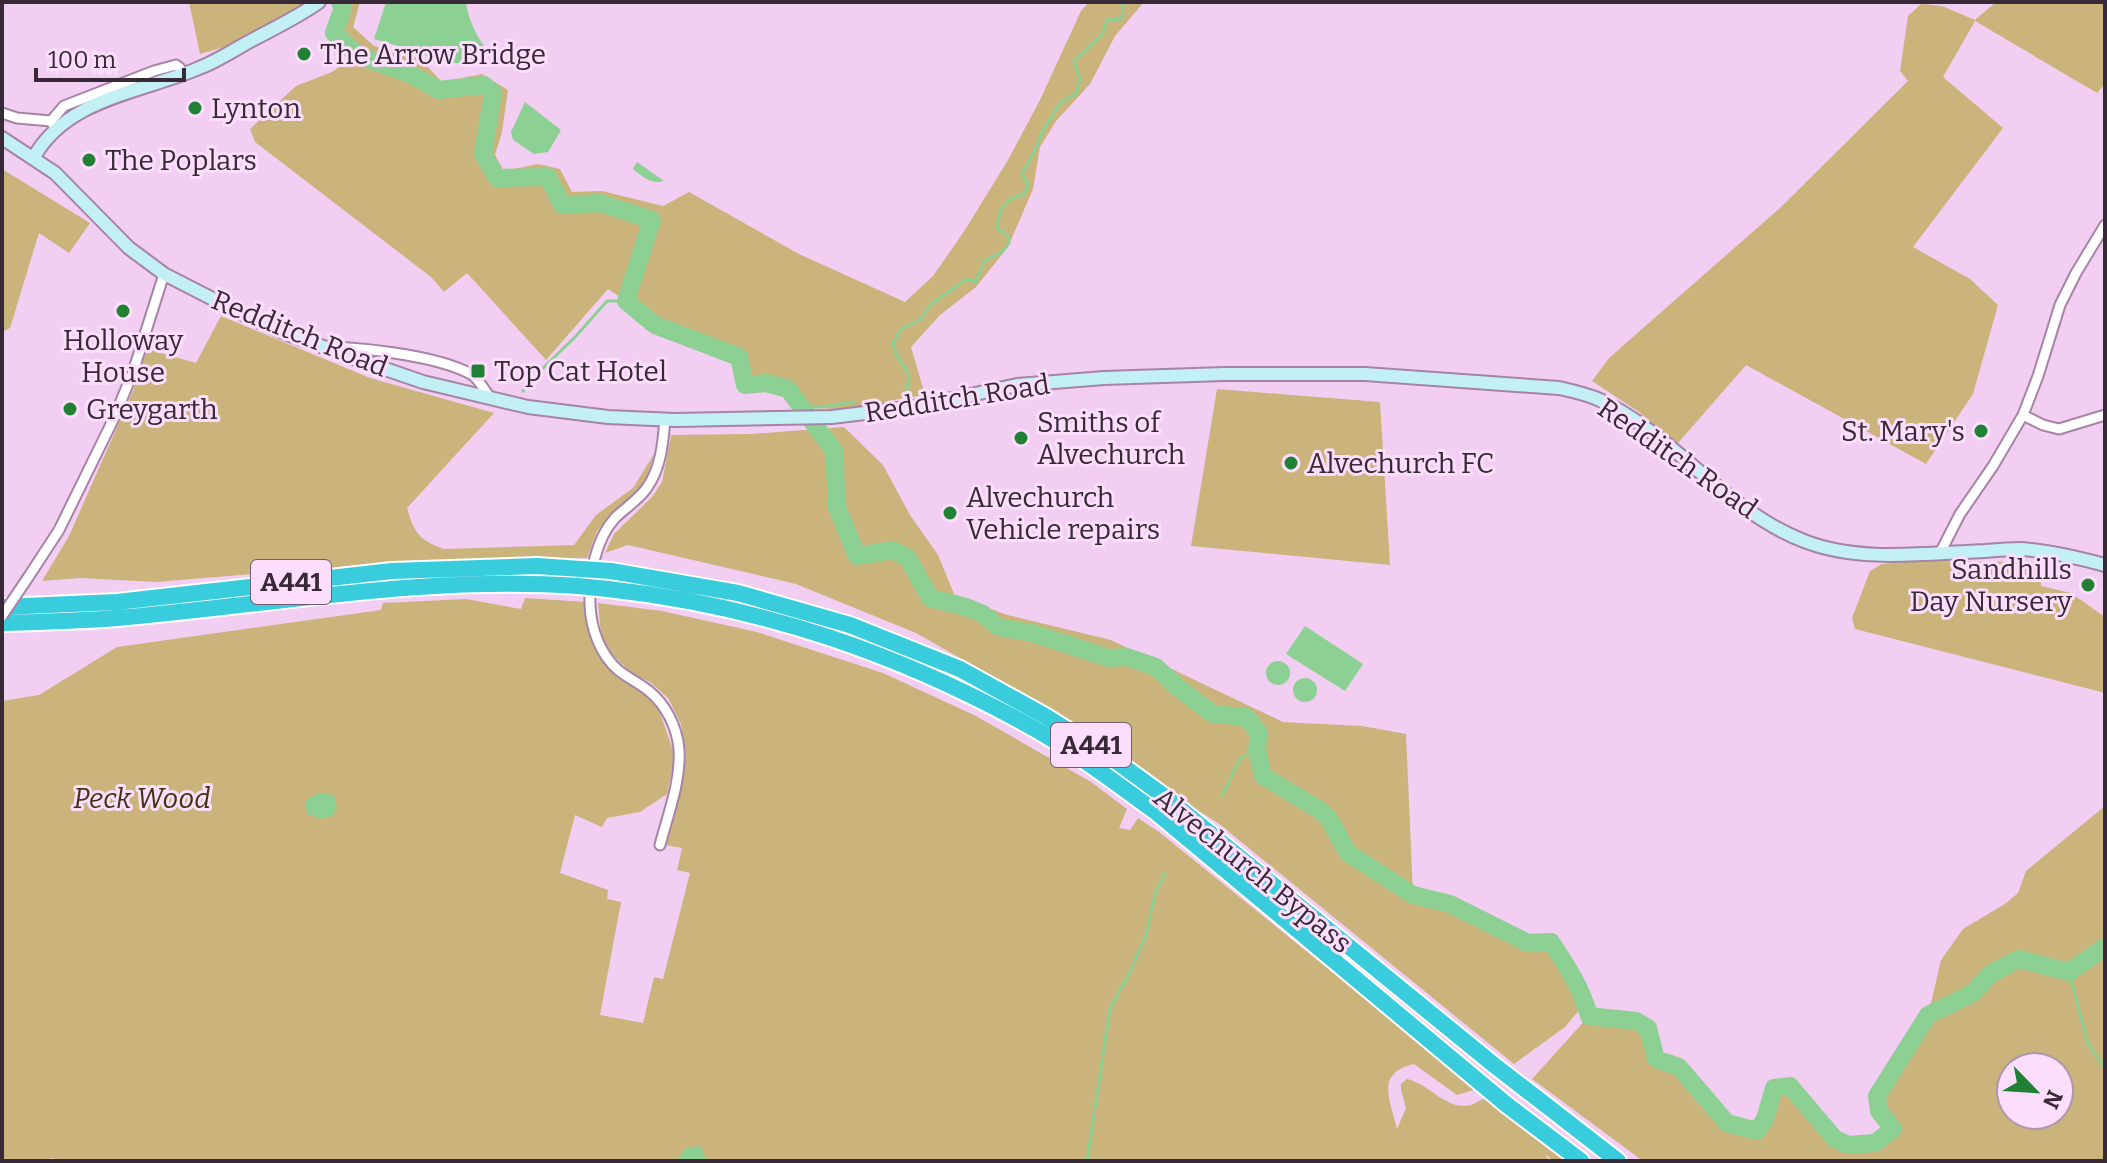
<svg xmlns="http://www.w3.org/2000/svg" width="2107" height="1163" viewBox="0 0 2107 1163" font-family="Bitter,serif">
	<rect width="100%" height="100%" fill="#f3cef3"/>
	<path fill="#cbb37c" fill-rule="evenodd" d="M189 2H308L231 45 200 54Z
		M340 2H360L353 27 374 46 420 59 442 82 482 74 508 90 502 132 495 155 504 171 538 164 560 169 572 192 602 191 663 206 689 192 799 254 905 302 933 276 965 230 1008 160 1040 100 1081 11 1089 2H1144L1115 36 1090 84 1056 121 1040 147 1033 189 1008 247 976 287 940 315 911 347 925 395 893 400 883 406 831 409 802 407C783 383 776 383 745 385L739 357 655 325 626 301 608 289 546 360 467 273 444 292 431 277 255 142 250 129 296 86 332 72 356 56 334 33 342 7Z
		M1996 2H2105V84L2097 93 1975 21 1943 77 2003 128 1913 247 1970 279 1998 305 1973 394 1926 464 1746 365 1678 443 1636 410 1592 381 1609 358 1781 207 1908 81 1900 71 1908 16 1921 4 1942 6 1975 20Z
		M2 169 90 223 69 253 39 233 10 328 2 332Z
		M221 316 370 378 494 413 407 508C414 533 419 540 444 549L574 545 596 515 633 488 654 454 646 480 637 493 617 508 597 531 587 558 401 562 155 582 80 578 42 581 69 536 133 391 147 349 196 363Z
		M1217 389 1380 402 1390 565 1191 546Z
		M844 427 883 465 910 515 938 555 954 594 1004 614 1111 640 1283 722 1362 726 1406 734 1413 894 1450 904 1528 943 1551 942 1572 974 1586 1002 1565 1027 1514 1064 1218 823 965 661 916 633 796 584 628 545 605 553 614 534 652 497 662 482 671 435 751 434Z
		M1919 561 2040 562 2041 586 2071 593 2105 617V693L1855 629 1852 618 1870 571 1882 564Z
		M525 598 586 602 595 645 614 673 640 690 659 710 675 756 667 794 640 812 607 818 602 827 575 815 560 873 608 890 607 899 621 902 600 1015 643 1023 654 977 663 979 690 873 677 870 682 848 665 845 686 753 681 724 668 698 650 682 631 673 611 653 601 634 598 603 662 611 757 632 883 673 976 716 1091 782 1127 809 1119 828 1130 830 1138 818 1159 832 1477 1089 1457 1095 1414 1064C1375 1073 1390 1099 1397 1129L1406 1108 1401 1090V1084L1407 1079C1430 1084 1446 1111 1471 1105 1476 1103 1483 1099 1488 1096L1573 1161H1553L1545 1154 1549 1161H55L54 1158 35 1161H2V701L39 695 117 647 381 610 383 603 466 599 521 609Z
		M2105 806V1161H1643L1532 1079 1589 1016 1636 1021 1648 1028 1656 1059 1679 1067 1727 1122 1757 1131 1765 1119 1774 1088 1790 1086 1835 1139 1848 1145 1875 1143 1892 1128 1879 1111 1877 1096 1928 1016 1941 960 1963 929 2005 904 2018 893 2026 871ZM2011 1067H2059V1115H2011Z"/>
	<path fill="#8dd093" d="M386 2H466C468 18 475 33 484 46L477 51 472 63H434L423 53 374 39Z
		M525 102 561 130 548 152 534 154 513 140 511 132Z
		M637 162 664 181C652 185 643 177 633 169Z
		M1305 626 1363 664 1345 691 1286 654Z
		M1266 673a12 12 0 1 1 24 0a12 12 0 1 1-24 0Z
		M1293 690a12 12 0 1 1 24 0a12 12 0 1 1-24 0Z
		M328 793 335 797 337 808 332 816 321 819 307 814 305 801 316 794Z
		M699 1146 703 1151 706 1161H676L686 1148Z"/>
	<g fill="none" stroke-linecap="round" stroke-linejoin="round">
		<path stroke="#8dd093" stroke-width="3" d="M523 391 539 372 576 336 607 301H626
			M906 396 909 375 896 354 893 343 901 329 920 320 931 304 967 279 976 282 984 261 1002 252 1009 243 1008 236 997 228C1000 207 1003 200 1024 194L1028 184 1022 174 1037 146 1042 132 1060 103 1076 94 1080 79 1074 61 1103 33 1107 20 1122 19 1123 5 1126 2
			M802 407H822L854 402
			M1222 796 1240 758 1257 750
			M2069 972 2088 1044 2105 1068
			M1087 1161 1110 1008 1130 972 1146 935 1155 894 1165 873"/>
		<path stroke="#8dd093" stroke-width="18" d="M340 2 343 7 334 33 357 55 410 74 439 90 484 85 493 93 483 154 497 178 548 177 562 205 600 203 652 220 626 301 655 325 739 357 745 385 766 383 788 389 834 451 837 507 857 556 893 550 908 558 930 598 966 607 983 614 998 627 1032 633 1109 658 1127 657 1156 667 1176 686 1213 714 1246 717 1259 733 1257 750 1263 776 1318 809 1328 817 1348 853 1413 895 1450 904 1528 943 1551 942C1567 966 1582 989 1589 1016L1636 1021 1648 1028 1656 1059 1679 1067 1727 1123 1757 1131 1765 1119 1774 1088 1790 1086 1835 1139 1848 1145 1875 1143 1893 1129 1879 1111 1877 1096 1928 1015 1973 993 1990 974 2019 959 2069 972 2105 947"/>
		<defs>
			<path id="street" d="M2 113 17 118 51 121
				M56 129 51 121 64 106 154 71 176 65 180 68 182 74
				M334 347C372 349 437 356 471 374 479 379 485 391 491 399
				M2023 415 2043 425 2059 429 2105 415
				M1940 553 1960 514 1993 466 2023 415 2038 376 2060 305 2076 273 2105 225
				M29 576 59 530 114 418 133 372 164 274
				M660 845C668 814 681 782 679 749 677 727 666 705 649 691 639 683 628 678 618 670 600 654 591 629 590 605 589 576 595 540 615 518 625 508 637 501 646 489 661 469 663 443 665 419"/>
			<path id="secondary" d="M2 138 55 173 129 248 164 274 248 317 287 334 362 361 423 382 528 407 608 417 675 420 832 417 914 407 1017 385 1104 378 1224 374H1365L1559 388C1573 391 1587 394 1600 400 1675 436 1726 511 1804 541 1860 563 1926 553 1985 551 1997 550 2010 549 2021 549 2049 551 2079 558 2105 565
				M34 157C67 98 143 92 199 68 215 62 229 53 243 45 268 31 295 19 319 2"/>
			<path id="highway" d="M611 571 738 593 850 625 960 669 1045 716 1109 756 1168 799 1494 1065 1618 1161
				M608 589C762 606 901 654 1035 729 1077 753 1117 784 1156 812L1507 1105 1581 1161
				M2 607 117 602 392 571 537 566 581 569
				M2 623C40 622 79 621 118 618 271 605 423 575 578 586"/>
		</defs>
		<use href="#street" stroke="#a784a6" stroke-width="13"/>
		<use href="#secondary" stroke="#a784a6" stroke-width="16"/>
		<use href="#highway" stroke="#fff" stroke-width="20"/>
		<use href="#street" stroke="#fff" stroke-width="9"/>
		<use href="#secondary" stroke="#c3f0f5" stroke-width="12"/>
		<use href="#highway" stroke="#38ccdd" stroke-width="16"/>
		<defs>
			<path id="street-bridge" d="M2 616 29 576"/>
			<path id="highway-bridge" d="M581 569 611 571
				M578 586 608 589"/>
		</defs>
		<use href="#street-bridge" stroke="#a784a6" stroke-width="13" stroke-linecap="butt"/>
		<use href="#highway-bridge" stroke="#fff" stroke-width="20" stroke-linecap="butt"/>
		<use href="#street-bridge" stroke="#fff" stroke-width="9"/>
		<use href="#highway-bridge" stroke="#38ccdd" stroke-width="16"/>
	</g>
	<g fill="#208134" stroke="#fcdefc" stroke-width="3">
		<circle cx="304" cy="54" r="8"/>
		<circle cx="195" cy="108" r="8"/>
		<circle cx="89" cy="160" r="8"/>
		<circle cx="123" cy="311" r="8"/>
		<rect x="470" y="363" width="16" height="16" rx="4"/>
		<circle cx="70" cy="409" r="8"/>
		<circle cx="1981" cy="431" r="8"/>
		<circle cx="1021" cy="438" r="8"/>
		<circle cx="1291" cy="463" r="8"/>
		<circle cx="950" cy="513" r="8"/>
		<circle cx="2088" cy="585" r="8"/>
	</g>
	<g text-anchor="middle" stroke-width="6" stroke-linejoin="round" paint-order="stroke">
		<g fill="#fcdefc" stroke="#735f72" stroke-width="2">
			<rect x="251" y="560" width="80" height="44" rx="6"/>
			<rect x="1051" y="723" width="80" height="44" rx="6"/>
		</g>
		<g font-size="26" font-weight="bold" fill="#382937">
			<text x="291" y="591">A441</text>
			<text x="1091" y="754">A441</text>
		</g>
		<g font-size="28" fill="#382937" stroke="#fcdefc" text-anchor="start">
			<text x="320" y="64">The Arrow Bridge</text>
			<text x="211" y="118">Lynton</text>
			<text x="105" y="170">The Poplars</text>
			<text x="123" y="350" text-anchor="middle">Holloway<tspan x="123" dy="32">House</tspan></text>
			<text x="494" y="381">Top Cat Hotel</text>
			<text x="86" y="419">Greygarth</text>
			<text x="1037" y="432">Smiths of<tspan x="1037" dy="32">Alvechurch</tspan></text>
			<text x="1965" y="441" text-anchor="end">St. Mary's</text>
			<text x="1307" y="473">Alvechurch FC</text>
			<text x="966" y="507">Alvechurch<tspan x="966" dy="32">Vehicle repairs</tspan></text>
			<text x="2072" y="579" text-anchor="end">Sandhills<tspan x="2072" dy="32">Day Nursery</tspan></text>
		</g>
		<g font-size="28" fill="#382937" stroke="#fcdefc">
			<text transform="translate(300 333) rotate(22)" y="10">Redditch Road</text>
			<text transform="translate(957 398) rotate(-9)" y="10">Redditch Road</text>
			<text transform="translate(1678 458) rotate(35)" y="10">Redditch Road</text>
			<text transform="translate(1253 870) rotate(39)" y="10">Alvechurch Bypass</text>
		</g>
		<g font-size="28" font-style="italic" fill="#433410" stroke="#fcdefc">
			<text x="142" y="808">Peck Wood</text>
		</g>
	</g>
	<rect width="2107" height="1163" fill="none" stroke="#382937" stroke-width="8"/>
	<g transform="translate(2035 1091) rotate(115)"><circle r="38" fill="#fcdefc" stroke="#ae96ad" stroke-width="2"/>
	<path d="M0-6L14 30L0 20L-14 30Z" fill="#208134"/>
	<text y="-12" font-size="22" font-weight="bold" text-anchor="middle" fill="#382937">N</text>
	</g>
	<path d="M36 68v12h148v-12" fill="none" stroke="#382937" stroke-width="4"/>
	<text x="48" y="68" font-size="24" fill="#382937" stroke="#fcdefc" stroke-width="6" paint-order="stroke">100 m</text>
</svg>
